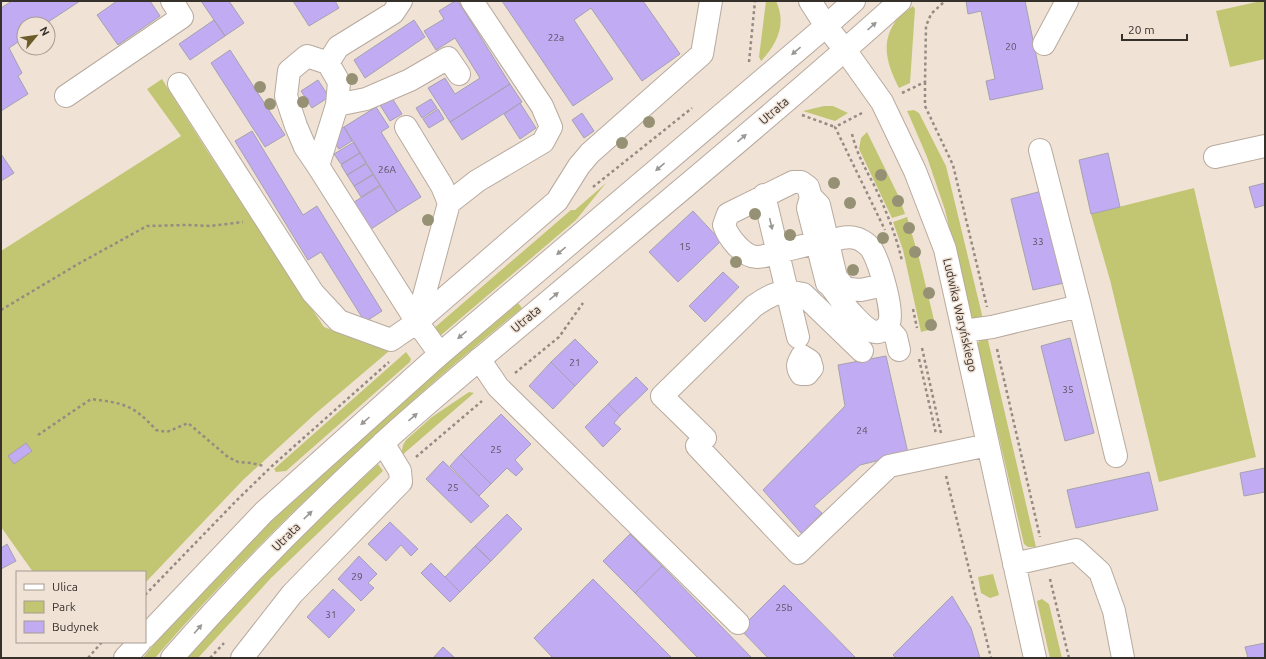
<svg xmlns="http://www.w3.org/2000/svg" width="1266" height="659" viewBox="0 0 1266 659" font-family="Ubuntu,sans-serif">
	<rect width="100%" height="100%" fill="#f1e2d6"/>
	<path fill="#c2c672" d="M766 1H776C787 24 777 44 761 61L759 57Z
		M1261 1H1265V59L1230 67 1216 11Z
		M913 6 915 9 910 83 899 88C887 64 879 42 898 18 902 14 908 10 913 6Z
		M162 79 206 149 324 327 348 336 395 346 315 414 243 480 145 583V572H33L1 527V251L181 136 147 89Z
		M824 106H833L848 113 835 121 803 111Z
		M914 110 919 113 946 166 984 323 972 320 945 210 927 157 909 115 907 111Z
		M867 132 899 197 905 214 892 218 859 149 861 138Z
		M606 183 576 220 440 336 433 329 571 210H575Z
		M1194 188 1256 457 1159 482 1110 280 1091 214Z
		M907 217 919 258 936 328 921 332 903 250 893 222Z
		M518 303 522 308C438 376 358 448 281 524 238 567 195 611 155 658H143C182 607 229 562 275 517 353 443 435 373 518 303Z
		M987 336 1036 547H1028L1024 544 977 344 983 337Z
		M406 352 411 359 410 362 286 471 276 472 274 469Z
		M469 392 474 393 401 456 403 445 406 440 432 417Z
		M378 464 383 471 271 578 198 658H187C248 590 310 525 378 464Z
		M993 574 999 595 990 598 981 593 978 577Z
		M1042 599 1049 604 1062 658H1050L1037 601Z"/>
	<path fill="#c1acf3" stroke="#a5a1b0" d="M12 1H80L45 24H24V38L9 48 22 73 18 76 28 94 1 111V8Z
		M117 1H150L160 16 118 45 97 15Z
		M201 1H229L244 23 225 36Z
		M293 1H335L339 8 309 26Z
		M455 1H458L510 84 450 122 428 88 445 78 455 94 480 78 455 38 436 50 424 31 444 19 439 11Z
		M502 1H643L680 54 642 81 591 8 574 20 613 79 573 106Z
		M966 1H1025L1043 89 990 100 986 81 995 79 981 11 968 14Z
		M214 20 225 36 190 60 179 44Z
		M414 20 425 37 365 78 354 60Z
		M230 50 285 135 265 147 211 63Z
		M318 80 329 97 312 108 301 91Z
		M510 84 522 102 462 140 450 122Z
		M392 98 402 114 390 121 380 105Z
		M431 99 437 108 422 118 416 108Z
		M520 103 536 128 520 139 504 114Z
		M376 107 389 127 381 132 421 197 397 212 344 127Z
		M438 109 444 119 429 128 423 119Z
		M582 113 594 131 584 138 572 120Z
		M344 127 352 141 339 149 330 135Z
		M252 131 303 215 317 206 382 311 365 322 321 252 308 260 235 141Z
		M354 142 360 153 341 164 334 154Z
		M360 153 366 163 347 175 341 165Z
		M1108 153 1120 207 1091 214 1079 160Z
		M1 154 14 173 1 181Z
		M366 164 373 174 354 186 347 175Z
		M373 175 380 185 361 197 354 186Z
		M1265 183V205L1255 208 1249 187Z
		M380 186 397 212 368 231 351 204Z
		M1042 191 1064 283 1033 290 1011 199Z
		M693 211 721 241 678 282 649 252Z
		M723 272 739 287 705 322 689 306Z
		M1070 338 1094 433 1065 441 1041 346Z
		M575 339 598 362 575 386 551 362Z
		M886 356 908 453 860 465 814 506 822 513 802 534 763 490 845 406 838 365Z
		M551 362 575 386 553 409 529 386Z
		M636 377 648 389 620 416 608 404Z
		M608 404 620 416 614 423 621 429 603 447 585 427Z
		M501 414 531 444 515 460 523 469 516 476 507 468 491 484 461 454Z
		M26 443 32 451 14 464 8 456Z
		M461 454 491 484 479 496 450 466Z
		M443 461 489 506 471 523 426 479Z
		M1265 468V492L1244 496 1240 473Z
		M1149 472 1158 510 1076 528 1067 490Z
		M507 514 522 529 491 561 475 546Z
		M390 522 418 549 411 556 401 545 386 561 368 544Z
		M630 534 662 566 635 593 603 561Z
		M7 544 16 561 1 569V548Z
		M475 546 491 561 460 592 445 577Z
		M359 556 377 574 368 583 374 588 361 601 338 579Z
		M431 563 460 592 450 602 421 573Z
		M662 566 752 658H698L635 593Z
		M593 579 672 658H553L534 638Z
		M784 585 856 658H768L740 629Z
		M333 589 355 610 329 638 307 617Z
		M952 596 971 628 980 658H896L893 655Z
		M1265 643V658H1248L1245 647Z
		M443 647 455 658H433Z"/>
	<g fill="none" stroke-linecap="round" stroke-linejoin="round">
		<defs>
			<path id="minor" d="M810 1 826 26 845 50 882 102 915 171 945 249 1035 658
				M1044 44 1067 1
				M328 63 338 47 393 13 401 1
				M179 84 313 293 339 321 391 340 417 322 557 201 579 166 590 153 702 54 711 1
				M66 96 182 17 172 1
				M337 105 366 99 410 80 448 58 459 74
				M406 127 442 186 449 203
				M1040 150 1080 306
				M1215 157 1265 146
				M318 166 337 105 339 82 328 63 307 56 289 71 286 96 296 126 305 147 318 166 417 322 440 354
				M764 195 798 337
				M811 197 808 208 827 283C832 286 834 291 838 296 844 305 864 330 875 332 880 333 887 328 889 323 894 310 879 262 872 250 869 245 861 239 855 238 848 236 841 238 834 240 815 242 796 248 778 252 772 254 763 257 757 257 743 257 728 237 724 225L728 214 793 182H801L808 187 811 197 819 205 836 277 843 286 849 289 861 290 884 285
				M417 322 449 203 477 181 543 142 551 127 542 106 472 1
				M887 327 896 337 899 350
				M964 331 992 327 1080 306 1116 456
				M862 351 803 294C782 289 771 294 754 306L662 396 705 438 697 446 798 553 889 466 988 445
				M802 356 810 361 812 368 807 374H801C796 366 798 363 802 356Z
				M479 359 498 387 738 623
				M1014 564 1076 550 1100 572 1114 611 1123 658
				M242 658 292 594 401 482 400 471 383 443"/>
			<path id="major" d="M145 637 264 512 440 354 826 26 854 1
				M125 658 140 642
				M172 658C238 583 309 511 383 443 432 398 485 355 536 312 658 209 781 108 900 1"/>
		</defs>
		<use href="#minor" stroke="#b8aa9e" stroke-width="24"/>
		<use href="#major" stroke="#b8aa9e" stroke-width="24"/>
		<path stroke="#958b82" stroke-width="2.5" stroke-dasharray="3 3" stroke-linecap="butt" d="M749 62 755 1
			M925 82V106L953 165 987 307
			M902 93 925 82 926 26 931 14 945 1
			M862 113 835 127 885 230
			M802 115 835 127
			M852 134C857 154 865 168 874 185 886 210 896 235 902 261
			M593 187 692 108
			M913 309 917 328
			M1 310 78 264 147 226 186 225 210 226 243 222
			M922 348 941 433
			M997 349 1040 537
			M919 359 936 434
			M515 373 559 337 583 303
			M38 435 91 399C123 403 134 405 156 430L167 432 188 423 228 457 238 462 251 463 264 466
			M416 457 482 401
			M946 476 991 658
			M1050 579 1069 658
			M145 595 237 500 272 466 389 362
			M88 658 102 642
			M210 658 224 643"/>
		<use href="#minor" stroke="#fff" stroke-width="22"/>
		<use href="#major" stroke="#fff" stroke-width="22"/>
	</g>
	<g fill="#969174">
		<circle cx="352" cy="79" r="6"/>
		<circle cx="260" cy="87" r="6"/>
		<circle cx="303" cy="102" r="6"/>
		<circle cx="270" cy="104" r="6"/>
		<circle cx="649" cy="122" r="6"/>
		<circle cx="622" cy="143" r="6"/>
		<circle cx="881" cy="175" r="6"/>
		<circle cx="834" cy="183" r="6"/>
		<circle cx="898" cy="201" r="6"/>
		<circle cx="850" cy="203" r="6"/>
		<circle cx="755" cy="214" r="6"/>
		<circle cx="428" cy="220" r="6"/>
		<circle cx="909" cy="228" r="6"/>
		<circle cx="790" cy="235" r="6"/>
		<circle cx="883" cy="238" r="6"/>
		<circle cx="915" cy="252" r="6"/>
		<circle cx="736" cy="262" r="6"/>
		<circle cx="853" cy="270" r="6"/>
		<circle cx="929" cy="293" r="6"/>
		<circle cx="931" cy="325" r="6"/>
	</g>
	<defs><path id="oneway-solid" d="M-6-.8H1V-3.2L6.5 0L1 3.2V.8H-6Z"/></defs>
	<g fill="#9a9895">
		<use href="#oneway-solid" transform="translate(872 26) rotate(-42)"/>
		<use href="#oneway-solid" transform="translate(796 51) rotate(140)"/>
		<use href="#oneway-solid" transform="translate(742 138) rotate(-41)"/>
		<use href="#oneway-solid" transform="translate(660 167) rotate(140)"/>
		<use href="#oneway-solid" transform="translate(771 224) rotate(77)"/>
		<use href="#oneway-solid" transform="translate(561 251) rotate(140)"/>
		<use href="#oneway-solid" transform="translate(554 296) rotate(-40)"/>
		<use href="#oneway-solid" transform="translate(462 335) rotate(140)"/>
		<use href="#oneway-solid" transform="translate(413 417) rotate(-41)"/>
		<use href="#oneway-solid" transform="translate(365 421) rotate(138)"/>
		<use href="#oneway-solid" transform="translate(308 515) rotate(-44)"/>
		<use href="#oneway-solid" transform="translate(198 629) rotate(-49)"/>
	</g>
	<g text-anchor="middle" stroke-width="3" stroke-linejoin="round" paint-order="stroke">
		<g font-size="10" fill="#594f5d">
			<text x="556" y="41">22a</text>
			<text x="1011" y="50">20</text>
			<text x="387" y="173">26A</text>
			<text x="1038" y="245">33</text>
			<text x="685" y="250">15</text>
			<text x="575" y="366">21</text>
			<text x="1068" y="393">35</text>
			<text x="862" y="434">24</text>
			<text x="496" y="453">25</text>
			<text x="453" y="491">25</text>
			<text x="357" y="580">29</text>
			<text x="784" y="611">25b</text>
			<text x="331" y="618">31</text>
		</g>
		<g font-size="12" fill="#36302b" stroke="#f1e2d6">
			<text transform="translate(774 111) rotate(-41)" y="4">Utrata</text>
			<text transform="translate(960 315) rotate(77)" y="4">Ludwika Waryńskiego</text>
			<text transform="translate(526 319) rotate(-40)" y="4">Utrata</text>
			<text transform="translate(286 537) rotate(-45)" y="4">Utrata</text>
		</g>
	</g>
	<rect width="1266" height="659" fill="none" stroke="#36302b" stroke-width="4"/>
	<rect x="16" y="571" width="130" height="72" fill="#f1e2d6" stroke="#a69b92"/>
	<rect x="24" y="584" width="20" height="6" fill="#ffffff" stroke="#a69b92"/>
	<text x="52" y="591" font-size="12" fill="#36302b">Ulica</text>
	<rect x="24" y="601" width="20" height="12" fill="#c2c672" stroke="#a69b92"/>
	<text x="52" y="611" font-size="12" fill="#36302b">Park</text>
	<rect x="24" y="621" width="20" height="12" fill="#c1acf3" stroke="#a69b92"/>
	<text x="52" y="631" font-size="12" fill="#36302b">Budynek</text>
	<g transform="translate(36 36) rotate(61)"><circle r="19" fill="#f1e2d6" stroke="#a69b92"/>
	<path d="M0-3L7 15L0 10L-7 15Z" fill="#6b5c29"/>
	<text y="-6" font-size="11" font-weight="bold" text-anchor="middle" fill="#36302b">N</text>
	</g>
	<path d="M1122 34v6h65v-6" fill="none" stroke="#36302b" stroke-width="2"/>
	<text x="1128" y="34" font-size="12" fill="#36302b" stroke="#f1e2d6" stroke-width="3" paint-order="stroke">20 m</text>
</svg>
